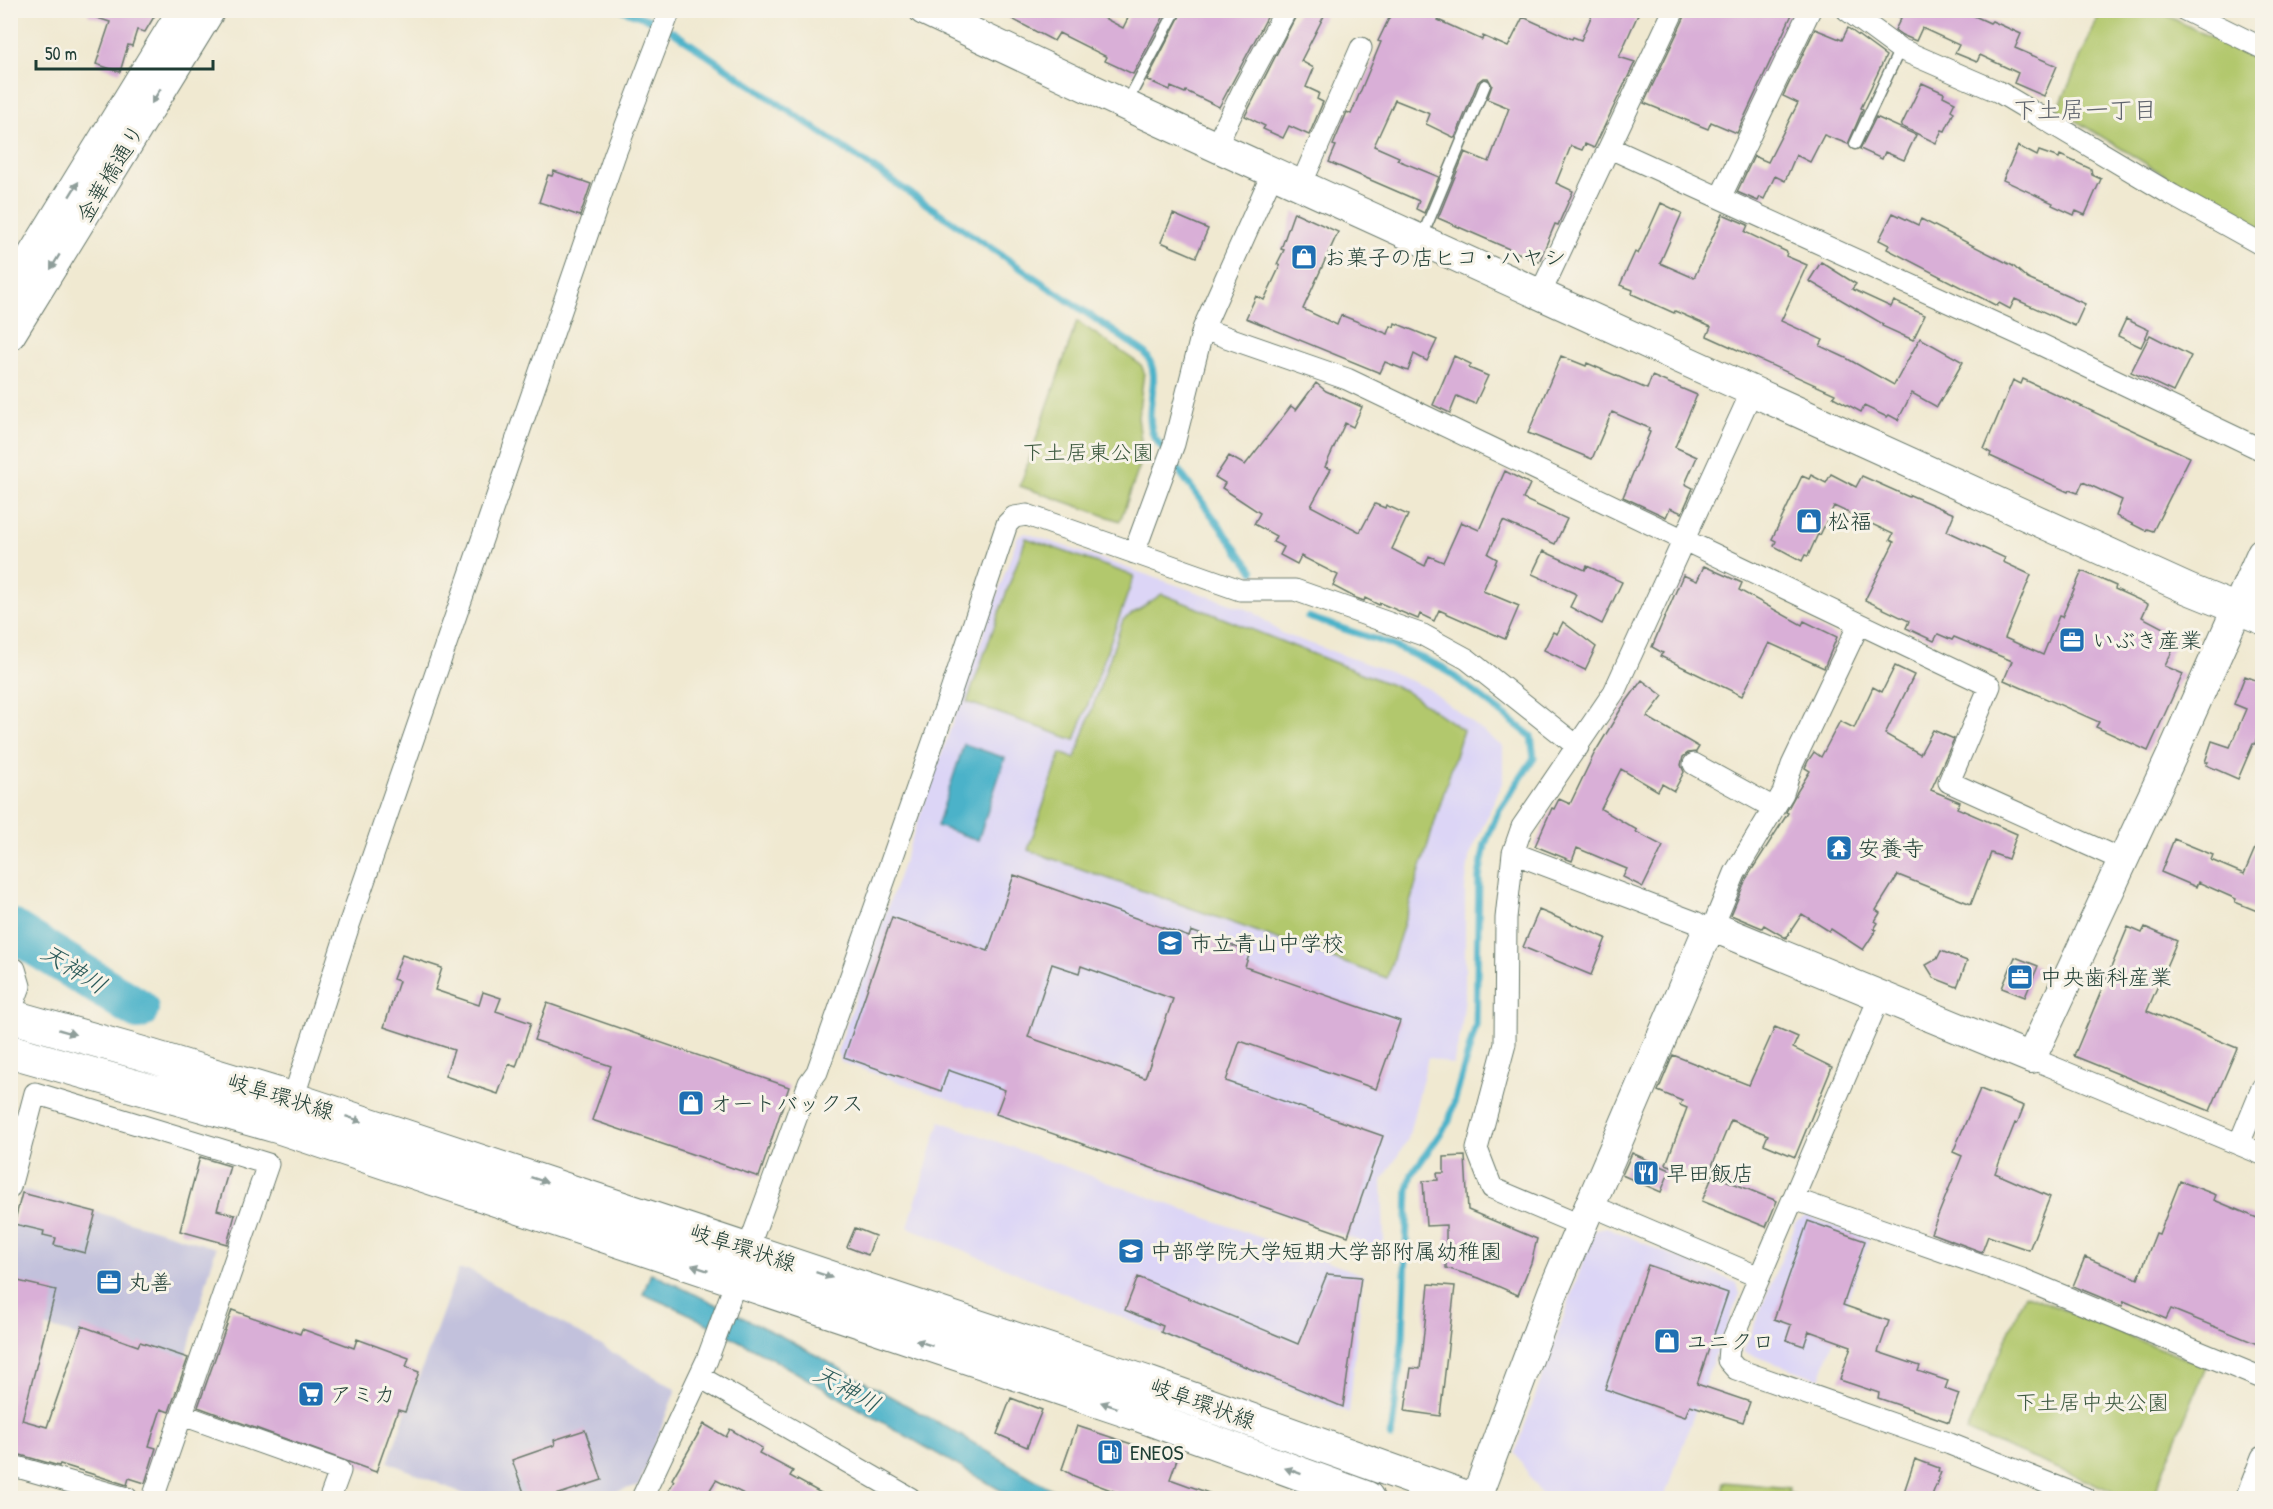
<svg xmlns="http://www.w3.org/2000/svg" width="2273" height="1509" viewBox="0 0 2273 1509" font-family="'Patrick Hand','Klee One',sans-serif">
	<rect width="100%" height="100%" fill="#f7f3e8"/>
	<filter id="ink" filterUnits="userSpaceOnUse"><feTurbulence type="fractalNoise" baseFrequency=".0167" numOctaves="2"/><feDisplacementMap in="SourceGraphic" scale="12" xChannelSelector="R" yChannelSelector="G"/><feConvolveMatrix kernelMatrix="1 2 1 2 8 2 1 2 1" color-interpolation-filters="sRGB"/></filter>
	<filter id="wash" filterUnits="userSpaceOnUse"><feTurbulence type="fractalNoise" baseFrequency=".008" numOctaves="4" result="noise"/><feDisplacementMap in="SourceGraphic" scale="24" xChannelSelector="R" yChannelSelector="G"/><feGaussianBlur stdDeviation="1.35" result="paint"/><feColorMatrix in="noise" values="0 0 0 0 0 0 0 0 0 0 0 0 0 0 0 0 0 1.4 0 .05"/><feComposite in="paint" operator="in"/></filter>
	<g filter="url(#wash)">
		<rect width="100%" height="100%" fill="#f0e9d1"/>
		<path fill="#dcd5f6" d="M1026 533 1254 612 1281 633 1401 676 1429 689 1503 747V781L1469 858 1465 890V996L1461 1032 1453 1065 1428 1057 1408 1139 1382 1181 1384 1241 1377 1247 841 1062 837 1052 1018 536Z
			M940 1121 1363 1275 1349 1413 908 1227Z
			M1806 1216 1869 1239 1820 1379 1743 1352 1797 1221Z
			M1606 1227 1737 1283 1740 1294 1712 1364 1664 1498H1549L1542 1496 1515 1453 1594 1231Z"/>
		<path fill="#c2c1dc" d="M23 1190 216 1248 183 1367 11 1316V1236Z
			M458 1270H470L676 1389 639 1485 597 1498H473L388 1462Z"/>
		<path fill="#b2c86d" stroke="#688250" stroke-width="1.5" d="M2101 10 2158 11 2262 63V231L2189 190 2058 110Z
			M1077 321 1141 365 1144 372 1138 417 1143 457 1120 521 1020 486Z
			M1026 538 1134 576 1075 740 967 702Z
			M1162 594 1404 690 1463 730 1387 978 1028 850 1061 753 1075 759 1123 620Z
			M2025 1294 2206 1367 2152 1498H2129L1967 1431Z
			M1724 1482 1789 1488 1788 1493 1806 1498H1721Z"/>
		<path fill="#4bb2c9" stroke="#35787e" stroke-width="1.5" d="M964 744 1005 758 978 840 937 826Z
			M651 1273 783 1337 955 1432 1066 1498H1014L771 1358 685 1312 643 1294Z"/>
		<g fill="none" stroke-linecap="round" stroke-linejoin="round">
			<path stroke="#4bb2c9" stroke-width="7" d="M623 10 653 21 673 32 1144 352C1166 378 1141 405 1154 437L1253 571
				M1308 617 1389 644 1442 667 1531 736 1534 758 1498 812 1485 844 1479 877 1476 1025 1449 1121 1412 1174 1408 1189 1403 1338 1391 1437"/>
			<path stroke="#4bb2c9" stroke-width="42" d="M10 929 138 1009"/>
		</g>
		<g id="blocks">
			<path fill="#d9afd7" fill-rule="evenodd" d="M89 10H158L145 32 137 30 132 46 128 45 120 72 96 64 110 22 88 15Z
				M995 10H1089L1123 28 1132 10H1167L1133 74 1105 61 1107 57 1059 33 1054 41Z
				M1183 10H1271L1219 107 1186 91 1185 93 1171 87 1170 90 1147 80Z
				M1299 10H1327L1301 61 1314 68 1306 87 1319 93 1317 99 1323 102 1309 135 1289 126 1283 138 1263 129 1265 126 1245 116Z
				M1393 10H1442L1438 20 1482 40 1483 36 1508 47 1523 17 1572 39 1573 37 1581 40 1594 10H1640L1619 57 1635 62 1594 148 1585 144 1582 150 1571 146 1556 183 1573 191 1558 225 1555 224 1539 262 1438 218 1465 152 1489 162 1509 108 1487 99 1492 85 1488 78H1483L1478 82 1455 138 1426 124 1430 114 1395 100 1374 146 1399 157 1397 160 1439 177 1424 213 1416 209 1419 201 1329 162 1336 146 1333 145 1347 112 1351 114 1381 42 1378 41Z
				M1688 10H1794L1737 133 1711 122 1708 129 1644 103Z
				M1886 10H1961L1990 23 1992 21 2021 34 2015 48 2057 66 2044 96 2014 83 2018 73 1980 55 1977 62 1955 53 1959 45 1922 28 1916 41 1902 35 1895 30 1901 18Z
				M1848 28 1886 56 1861 108 1863 109 1848 144 1824 135 1810 162 1796 155 1785 181 1775 176 1764 199 1760 197 1758 201 1737 192 1754 156 1768 162 1798 103 1783 96 1815 29 1842 40Z
				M1922 83 1944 93 1943 96 1955 102 1951 110 1954 112 1945 131 1942 130 1936 143 1901 126Z
				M1876 117 1916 135 1904 160 1885 152 1882 159 1860 149Z
				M2018 146 2037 156 2039 151 2059 158 2060 155 2091 169 2092 175 2101 179 2085 215 2076 211 2074 215 2052 205 2053 203 2003 180Z
				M554 171 591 184 580 216 539 202 548 175 552 176Z
				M1661 203 1682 213 1660 263 1694 278 1723 214 1725 215 1748 225 1745 232 1787 252 1786 256 1807 265 1781 321 1823 340 1820 346 1846 358 1894 385 1920 338 1963 362 1937 407 1912 393 1898 420 1889 415 1887 417 1864 406 1861 412 1833 397 1835 394 1707 336 1711 327 1675 311 1674 313 1632 294 1633 290 1620 285 1635 252 1638 254Z
				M1294 212 1338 232 1303 309 1337 325 1341 315 1388 334 1391 326 1394 327 1395 323 1437 340 1427 361 1414 354 1408 371 1385 362 1380 373 1246 318 1256 296 1264 300 1280 266 1277 264 1284 250 1281 249Z
				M1893 213 1918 225 1921 219 2013 266 2028 279 2085 304 2075 326 2015 299 2010 309 1999 303 1997 306 1887 249 1889 245 1879 240Z
				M1173 214 1208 229 1196 257 1161 242Z
				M1821 262 1856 284 1852 289 1891 307 1894 301 1925 315 1913 340 1882 326 1883 324 1809 281Z
				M2126 319 2149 330 2141 347 2118 336Z
				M2150 335 2191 356 2173 392 2131 372Z
				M1454 356 1471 364 1469 368 1488 376 1475 404 1457 396 1450 413 1433 405Z
				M1561 356 1586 366 1587 363 1647 389 1652 376 1697 395 1675 447 1697 457 1685 484 1693 488 1682 513 1670 508 1666 517 1623 497 1650 432 1648 431 1649 428 1612 412 1592 459 1528 433Z
				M2023 379 2190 457 2153 531 2147 529 2146 531 2116 516 2122 500 2083 482 2078 493 2069 490 2068 492 1990 456 1991 453 1984 449 2013 380 2021 384Z
				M1316 383 1326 391 1362 407 1353 427 1345 423 1325 467 1331 469 1311 506 1360 532 1375 504 1385 508 1386 505 1408 515 1392 549 1425 566 1429 556 1443 562 1461 522 1479 530 1505 471 1530 484 1523 499 1567 519 1555 544 1503 521 1488 554 1497 559 1483 591 1519 606 1505 639 1439 610 1434 621 1420 614 1418 619 1380 603 1379 605 1365 598 1364 601 1356 598 1333 586 1338 575 1301 556 1297 564 1280 555 1284 547 1273 542 1276 536 1254 524 1260 513 1222 488 1225 483 1215 477 1229 456 1245 465 1291 406 1296 410Z
				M1831 474 1856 487 1862 476 1909 497 1910 495 1954 514 1947 531 2005 558 2003 562 2031 575 2005 638 2043 655 2059 616 2062 617 2082 571 2116 586 2115 589 2148 604 2142 617 2169 631 2168 634 2178 639 2165 666 2183 674 2148 751 2096 727 2099 722 2004 680 2012 661 1954 637 1952 640 1938 634 1934 641 1906 628 1909 621 1865 600 1894 542 1890 540 1893 534 1834 506 1820 535 1818 534 1808 556 1805 555 1802 561 1774 546 1776 541 1772 539 1802 476 1809 479 1811 475 1826 483Z
				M1543 551 1585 570 1587 566 1622 582 1602 624 1570 607 1576 595 1574 593 1532 574Z
				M1704 566 1742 583 1739 590 1802 625 1804 621 1837 637 1824 668 1769 643 1742 696 1660 656 1663 653 1652 647 1683 575 1697 581Z
				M1563 622 1596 647 1585 670 1544 650 1553 632 1557 634Z
				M1895 666 1914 675 1885 734 1920 754 1933 730 1954 739 1931 790 1960 802 1957 808 2017 834 2008 859 1991 853 1971 904 1898 875 1876 910 1880 913 1875 921 1878 923 1874 929 1876 930 1863 950 1831 929 1829 931 1802 914 1786 938 1764 925 1762 928 1731 915 1746 879 1788 813 1786 812 1797 792 1810 771 1805 768 1808 761 1814 752 1821 757 1840 721 1854 728 1873 687 1882 692Z
				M2262 669V719L2255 744H2253L2238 779 2206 765 2208 762H2205L2212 741 2230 747 2246 709 2234 704 2245 676 2258 681Z
				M1642 680 1663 696 1647 717 1699 747 1696 752 1688 753 1683 757 1681 765 1684 772 1674 791 1662 784 1658 791 1621 769 1601 809 1637 830 1636 832 1663 846 1643 887 1623 877 1627 869 1577 848 1572 861 1535 846 1552 808 1554 809 1559 799 1570 804 1594 754 1621 709Z
				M2262 832V913L2235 902 2236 899 2198 882 2196 887 2161 872 2174 839 2213 855 2211 860 2244 874Z
				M1014 875 1189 937 1191 931 1250 952 1245 967 1400 1021 1376 1089 1240 1041 1226 1081 1383 1136 1348 1236 996 1114 1005 1090 948 1070 941 1091 844 1057 892 917 988 951ZM1052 964 1079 973 1081 966 1173 999 1145 1078 1028 1037Z
				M1539 910 1606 938 1591 975 1523 947Z
				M2128 927 2142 933 2145 927 2177 941 2147 1011 2237 1048 2210 1111 2074 1056Z
				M1941 951 1967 961 1957 987 1934 978 1926 965 1937 959Z
				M402 955 442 968 435 990 479 1005 483 992 501 998 496 1011 531 1023 516 1067 509 1064 498 1094 445 1076 454 1050 384 1027 399 981 393 979Z
				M2015 957 2038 966 2025 997 2002 988Z
				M547 1003 789 1087 759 1177 592 1120 611 1066 534 1040Z
				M1775 1027 1798 1037 1793 1048 1832 1067 1795 1157 1764 1144 1768 1135 1731 1120 1706 1180 1666 1164 1687 1108 1680 1105 1682 1101 1658 1091 1673 1055 1749 1085Z
				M1980 1089 2024 1106 2017 1124 2015 1123 1995 1173 2050 1197 2029 1250 1988 1236 1982 1252 1931 1233 1962 1156 1953 1152Z
				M1632 1153 1670 1170 1661 1192 1622 1175Z
				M1465 1156 1468 1210 1537 1239 1531 1263 1518 1295 1479 1278 1446 1268V1225L1426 1226 1423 1181 1438 1180 1437 1173H1444V1157Z
				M200 1157 230 1166 217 1210 235 1215 227 1244 180 1231Z
				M1713 1175 1777 1201 1766 1227 1702 1201Z
				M2180 1181 2216 1195 2214 1200 2262 1220V1346L2171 1309 2166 1319 2124 1301 2122 1306 2073 1286 2085 1257 2138 1279 2156 1233 2159 1234Z
				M22 1193 96 1212 85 1253 54 1245 56 1238 43 1235 44 1231 14 1224Z
				M1808 1221 1865 1241 1843 1305 1889 1321 1878 1352 1920 1366 1918 1371 1948 1381 1945 1389 1959 1394 1949 1422 1878 1398 1879 1393 1840 1380 1851 1346 1809 1331 1804 1346 1786 1340 1791 1325 1774 1319Z
				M855 1228 875 1236 868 1255 847 1247Z
				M1648 1265 1728 1293 1697 1384 1750 1402 1743 1422 1690 1405 1685 1417 1605 1389Z
				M1327 1274 1361 1277 1343 1407 1161 1332 1163 1326 1125 1310 1138 1277 1298 1344Z
				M14 1280 56 1290 22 1420 47 1427 82 1326 138 1346 140 1342 188 1358 169 1412 161 1409 149 1446 156 1448 145 1483 129 1478 127 1485 60 1464 59 1466 10 1452V1292Z
				M1429 1284 1455 1286 1440 1416 1405 1411 1411 1368 1420 1369Z
				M232 1310 300 1334 302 1329 354 1348 357 1339 409 1358 406 1367 419 1372 405 1412 398 1410 376 1472 198 1407Z
				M1011 1398 1042 1410 1027 1447 997 1434Z
				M704 1424 726 1437 730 1429 762 1448 759 1453 793 1471 790 1476 830 1498H752L716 1480 705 1498H664L674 1481 672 1479Z
				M1077 1426 1177 1459 1170 1479 1217 1496V1498H1114L1116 1492 1074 1476 1062 1469Z
				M585 1430 602 1480 547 1498H526L512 1460 555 1445 554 1440Z
				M1915 1459 1939 1468 1938 1471 1941 1472 1931 1498H1902Z"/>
		</g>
	</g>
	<g filter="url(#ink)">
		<use href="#blocks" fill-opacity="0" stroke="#68796b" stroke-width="1.5"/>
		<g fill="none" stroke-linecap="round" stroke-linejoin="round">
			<defs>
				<path id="lane" d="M1126 104 1176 10
					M1855 144 1900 49
					M1421 239 1485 85"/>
				<path id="street" d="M1847 10 1900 49 1999 92 2172 195 2262 245
					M2185 10 2262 48
					M1216 146 1243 90 1286 10
					M1610 148 2023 336 2262 450
					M1301 185 1361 48
					M1720 198 1810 10
					M1540 294 1674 10
					M1203 329 1347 379 1990 686 1949 782 2122 860
					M1134 553 1174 444 1203 329 1273 172
					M1694 764 1774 808
					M1513 853 1695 922 1711 931 1735 873 1783 793 1792 765 1859 624
					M10 967 15 969 20 986 10 1013
					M1880 996 1729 1348 1728 1360 1736 1369 1950 1444 2085 1498
					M2031 1058 2262 1154
					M293 1099 349 925 615 154 670 10
					M2239 1144 2262 1088
					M10 1187 35 1093 268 1164 153 1498
					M1794 1199 2022 1279 2262 1378
					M1590 1205 1759 1277
					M1582 1226 1492 1188 1477 1149 1505 1044 1506 918 1513 853 1522 827 1614 692 1752 391
					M700 1377 910 1498
					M183 1415 340 1471 330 1498
					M10 1465 127 1498
					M642 1498 707 1360 809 1083 817 1072 949 697 1007 524 1014 517 1027 515 1240 590H1295L1423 635 1467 659 1578 747
					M2246 1498 2262 1457"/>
				<path id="secondary" d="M924 10 1140 112 1752 391 2188 589 2262 619
					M10 292 183 10
					M10 335 210 10
					M1476 1498 1553 1292 1704 939 1711 931H1723L2031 1058 2172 755 2262 553"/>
				<path id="primary" d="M10 1016 141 1053 293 1099 1145 1382 1468 1498
					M10 1051 279 1127 1134 1413 1367 1498"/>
			</defs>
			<use href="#lane" stroke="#68796b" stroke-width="13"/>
			<use href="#street" stroke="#68796b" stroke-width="23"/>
			<use href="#secondary" stroke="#68796b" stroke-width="32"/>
			<use href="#primary" stroke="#68796b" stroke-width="35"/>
			<use href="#lane" stroke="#fff" stroke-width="10"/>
			<use href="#street" stroke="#fff" stroke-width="21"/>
			<use href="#secondary" stroke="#fff" stroke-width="30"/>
			<use href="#primary" stroke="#fff" stroke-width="33"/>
		</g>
		<defs><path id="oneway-solid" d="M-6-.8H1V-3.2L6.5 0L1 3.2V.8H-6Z" transform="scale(1.5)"/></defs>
		<g fill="#8f9e9a">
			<use href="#oneway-solid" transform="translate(156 96) rotate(121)"/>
			<use href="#oneway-solid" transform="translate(74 189) rotate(-58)"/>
			<use href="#oneway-solid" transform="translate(55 262) rotate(121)"/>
			<use href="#oneway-solid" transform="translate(67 1032) rotate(16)"/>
			<use href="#oneway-solid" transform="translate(354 1119) rotate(18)"/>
			<use href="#oneway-solid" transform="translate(539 1180) rotate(18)"/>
			<use href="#oneway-solid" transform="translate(700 1268) rotate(-161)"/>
			<use href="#oneway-solid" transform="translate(824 1275) rotate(19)"/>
			<use href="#oneway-solid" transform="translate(924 1343) rotate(-162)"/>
			<use href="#oneway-solid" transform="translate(1109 1405) rotate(-161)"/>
			<use href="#oneway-solid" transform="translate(1293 1471) rotate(-160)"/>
		</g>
	</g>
	<defs>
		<symbol id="shop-square" viewBox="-11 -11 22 22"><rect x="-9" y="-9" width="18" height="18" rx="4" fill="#1f6fb2" stroke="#f7f3e8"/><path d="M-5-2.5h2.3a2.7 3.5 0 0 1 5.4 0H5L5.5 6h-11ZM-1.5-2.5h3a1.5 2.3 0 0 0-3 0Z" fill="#fff"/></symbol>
		<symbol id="office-square" viewBox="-11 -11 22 22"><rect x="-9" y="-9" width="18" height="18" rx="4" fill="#1f6fb2" stroke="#f7f3e8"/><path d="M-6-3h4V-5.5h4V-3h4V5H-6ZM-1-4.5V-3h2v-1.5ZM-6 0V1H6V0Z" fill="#fff"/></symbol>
		<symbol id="temple-square" viewBox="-11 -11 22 22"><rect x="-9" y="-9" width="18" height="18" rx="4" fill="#1f6fb2" stroke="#f7f3e8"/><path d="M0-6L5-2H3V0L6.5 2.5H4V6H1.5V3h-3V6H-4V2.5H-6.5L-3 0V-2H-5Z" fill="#fff"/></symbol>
		<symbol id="school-square" viewBox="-11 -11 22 22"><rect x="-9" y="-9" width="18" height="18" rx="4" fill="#1f6fb2" stroke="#f7f3e8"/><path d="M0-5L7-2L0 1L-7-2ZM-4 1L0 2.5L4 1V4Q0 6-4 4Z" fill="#fff"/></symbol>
		<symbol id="restaurant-square" viewBox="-11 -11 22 22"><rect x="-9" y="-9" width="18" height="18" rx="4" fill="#1f6fb2" stroke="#f7f3e8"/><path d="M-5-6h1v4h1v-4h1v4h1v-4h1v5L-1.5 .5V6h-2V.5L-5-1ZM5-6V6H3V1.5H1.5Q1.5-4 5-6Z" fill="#fff"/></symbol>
		<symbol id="supermarket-square" viewBox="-11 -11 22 22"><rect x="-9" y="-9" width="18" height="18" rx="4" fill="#1f6fb2" stroke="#f7f3e8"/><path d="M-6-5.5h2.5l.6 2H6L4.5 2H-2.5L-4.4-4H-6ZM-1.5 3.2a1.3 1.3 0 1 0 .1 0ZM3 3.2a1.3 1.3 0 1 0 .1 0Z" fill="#fff"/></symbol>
		<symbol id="fuel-square" viewBox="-11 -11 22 22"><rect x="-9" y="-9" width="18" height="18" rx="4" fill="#1f6fb2" stroke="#f7f3e8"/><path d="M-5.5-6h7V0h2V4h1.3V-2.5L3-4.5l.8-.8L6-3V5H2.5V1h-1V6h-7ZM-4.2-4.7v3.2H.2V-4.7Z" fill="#fff"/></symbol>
	</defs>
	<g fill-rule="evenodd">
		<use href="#shop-square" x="1289" y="242" width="30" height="30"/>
		<use href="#shop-square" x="1794" y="506" width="30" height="30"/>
		<use href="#office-square" x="2057" y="625" width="30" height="30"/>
		<use href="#temple-square" x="1824" y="833" width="30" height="30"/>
		<use href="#school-square" x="1155" y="928" width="30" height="30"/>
		<use href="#office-square" x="2005" y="962" width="30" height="30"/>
		<use href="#shop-square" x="676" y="1088" width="30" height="30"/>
		<use href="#restaurant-square" x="1631" y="1158" width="30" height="30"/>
		<use href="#school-square" x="1116" y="1236" width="30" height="30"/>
		<use href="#office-square" x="94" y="1267" width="30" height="30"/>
		<use href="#shop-square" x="1652" y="1326" width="30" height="30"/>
		<use href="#supermarket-square" x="296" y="1379" width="30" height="30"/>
		<use href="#fuel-square" x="1095" y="1437" width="30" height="30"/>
	</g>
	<g text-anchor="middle" stroke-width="6" stroke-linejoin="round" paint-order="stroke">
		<g font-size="22" fill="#1f3d34" stroke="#f7f3e8">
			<text transform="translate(110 173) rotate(-59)" y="8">金華橋通り</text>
			<text transform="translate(281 1096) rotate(17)" y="8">岐阜環状線</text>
			<text transform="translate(743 1247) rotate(18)" y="8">岐阜環状線</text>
			<text transform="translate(1203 1403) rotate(20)" y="8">岐阜環状線</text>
		</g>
		<g font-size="22" fill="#1f3d34" stroke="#f7f3e8" text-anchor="start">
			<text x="1324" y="265">お菓子の店ヒコ・ハヤシ</text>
			<text x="1828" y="529">松福</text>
			<text x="2092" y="648">いぶき産業</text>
			<text x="1858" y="856">安養寺</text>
			<text x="1190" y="951">市立青山中学校</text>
			<text x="2040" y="985">中央歯科産業</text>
			<text x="710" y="1111">オートバックス</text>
			<text x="1666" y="1181">早田飯店</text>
			<text x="1150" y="1259">中部学院大学短期大学部附属幼稚園</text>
			<text x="128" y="1290">丸善</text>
			<text x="1686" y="1349">ユニクロ</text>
			<text x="330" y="1402">アミカ</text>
			<text x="1130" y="1460">ENEOS</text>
		</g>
		<g font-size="22" fill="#3c593f" stroke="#f7f3e8">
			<text x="1088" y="460">下土居東公園</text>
			<text x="2092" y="1410">下土居中央公園</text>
		</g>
		<g font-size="24" fill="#60656d" stroke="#f7f3e8">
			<text x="2085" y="118">下土居一丁目</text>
		</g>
		<g font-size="24" font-style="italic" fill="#2a5a59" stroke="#f7f3e8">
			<text transform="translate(74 969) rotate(32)" y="8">天神川</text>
			<text transform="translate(847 1389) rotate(29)" y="8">天神川</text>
		</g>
	</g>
	<rect width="2273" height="1509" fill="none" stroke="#f7f3e8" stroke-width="36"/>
	<path d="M36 60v9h177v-9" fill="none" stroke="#1f3d34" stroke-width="3"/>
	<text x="45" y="60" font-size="18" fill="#1f3d34" stroke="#f7f3e8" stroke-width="4.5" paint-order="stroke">50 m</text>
</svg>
